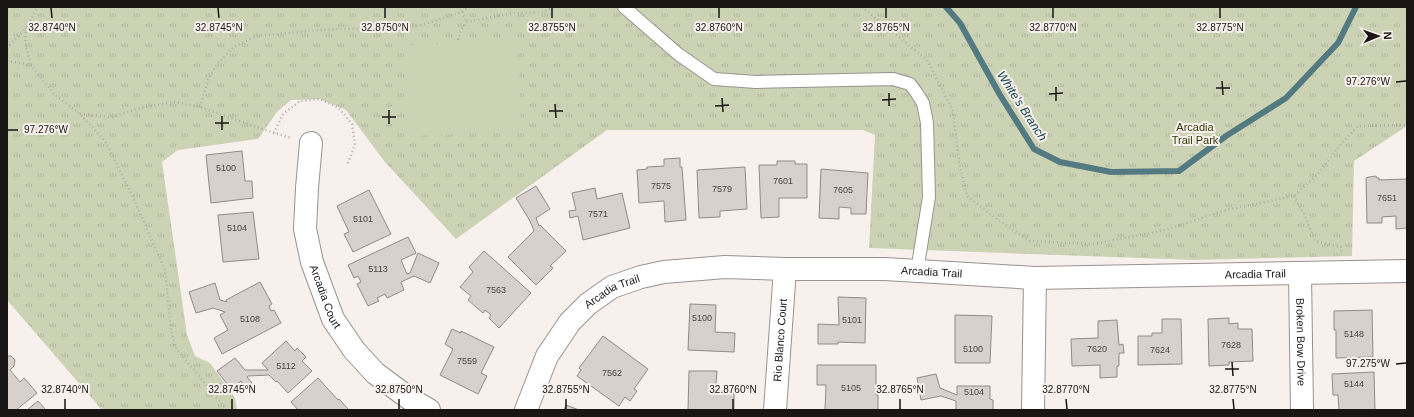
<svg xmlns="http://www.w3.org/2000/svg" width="1414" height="417" viewBox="0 0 1414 417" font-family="Helvetica,sans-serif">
	<defs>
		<pattern id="grass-tufts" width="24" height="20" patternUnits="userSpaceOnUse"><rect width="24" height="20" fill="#ccd3b5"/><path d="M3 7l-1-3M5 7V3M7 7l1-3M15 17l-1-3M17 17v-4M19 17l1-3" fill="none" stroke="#afb49b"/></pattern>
	</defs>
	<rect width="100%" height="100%" fill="#f8f0ec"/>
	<path fill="url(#grass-tufts)" d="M7 7H1407V126L1354 161 1352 256 1194 260 869 248 875 135 863 130H607L456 239 385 162 346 110 320 99 291 100 277 112 258 139 178 150 162 162 187 335 195 356 210 363 235 398 237 410H102L7 300Z"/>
	<path fill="#ccd3b5" d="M517 41 521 132 410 136 407 45Z"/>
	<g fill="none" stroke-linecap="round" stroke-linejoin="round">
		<path stroke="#547a81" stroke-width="6" d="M946 7 960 23 1000 95 1034 149 1060 162 1111 172 1179 171 1226 136 1286 98 1338 43 1356 7"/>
	</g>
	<path fill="#d8d0cc" stroke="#918a86" d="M242 151 245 181H252L253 198 211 203 206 155Z
		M680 158V167H682L686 220 665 222 664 201 639 203 637 170 647 169V167L664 166V159Z
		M777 161H795V164H807V198H779V217L761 218 759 165H777Z
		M745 167 747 209 720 211V217L699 218 697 170Z
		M821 169 868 173 866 214H851V208L839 207V219L819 218Z
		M1376 176 1377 178H1379V180L1407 179V228L1396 229V216L1382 217V223H1367L1366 178 1369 177Z
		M536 186 550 209 536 218 539 226 540 225 566 251 550 266 553 268 536 285 508 257 534 231 530 221 516 198Z
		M595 188 597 199 622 193 630 228 583 240 578 216 570 218 569 211 576 210 572 193Z
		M369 190 391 234 353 252 344 234 349 232 337 206Z
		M253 212 259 259 223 262 218 215Z
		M408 237 416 253 401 260 407 274 410 273 418 253 439 263 430 283 414 276 401 282 404 290 387 298 385 294 377 298 379 301 368 306 357 284 361 282 358 276 354 278 348 265Z
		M484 251 531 293 499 328 489 318 491 315 485 310 483 313 468 300 471 296 460 287 473 272 469 267Z
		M260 282 272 304 269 306 271 311 274 310 281 323 222 354 214 338 228 330 220 315 225 312 213 308 196 313 189 292 215 283 220 300 227 302 226 300Z
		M838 297 866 298 865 343 838 342V344H818V324L839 325Z
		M690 304 716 305 715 332 735 333 734 352 688 350Z
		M1372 310 1373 357 1336 358V330H1334V311Z
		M955 315 992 316 990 363H955Z
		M1229 318V324L1238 323V329H1252L1253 361 1229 362V365L1209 366 1208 319Z
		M1162 319H1181L1182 364 1138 365V336H1152V333H1162Z
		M1117 320 1119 345 1123 344 1124 353H1119V366H1117V377L1100 378V365L1072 366 1071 339 1098 338V321Z
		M452 329 461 333V331L494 347 481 373 487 376 478 394 440 375 453 349 445 344Z
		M603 336 648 369 634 389 637 391 630 401 625 397 619 406 577 376 581 370 579 368Z
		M286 341 295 351 297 348 306 357 302 361 312 371 288 393 277 381 276 382 269 375 248 376 247 377 252 383 245 388 241 381 231 389 217 371 235 358 245 370H268L262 363Z
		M7 356H11L15 360 14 366 10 370 20 382 24 378 37 393 16 410H7Z
		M817 365H876V395H878V410H825L826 385H817Z
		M689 371H717L716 384H719V393H734V410H688Z
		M1374 372 1375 410H1339L1338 395H1333L1332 374Z
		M936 374 940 388 957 395V386H990V399L993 400V410H956V401L941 396 921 400 917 378Z
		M318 378 338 400 339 399 349 410H298L291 402Z
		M38 401 46 410H27Z
		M566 405 579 410H564Z"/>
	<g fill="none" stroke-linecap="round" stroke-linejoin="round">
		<defs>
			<path id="service" d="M624 7 678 54 714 79 756 82 893 79 910 84 916 92 923 103 927 123 929 197 917 271"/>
			<g id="minor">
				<path id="s1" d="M311 143 307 188 305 229 312 262 333 319 354 350 375 373 410 399 429 410"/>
				<path id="s2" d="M1300 274 1302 410"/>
				<path id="s3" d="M526 410 547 356 570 322 588 304 612 287 641 277 664 272 725 267 785 269H885L1035 278 1407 271"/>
				<path id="s4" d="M775 410 785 269"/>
				<path d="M1033 410 1035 278"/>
			</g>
		</defs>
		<use href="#service" stroke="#99928e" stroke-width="14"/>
		<use href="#minor" stroke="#99928e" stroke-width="24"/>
		<path stroke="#b1aba8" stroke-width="2.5" stroke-dasharray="1 3" stroke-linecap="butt" d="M862 7 927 60 953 111 959 163 967 196 998 220 1030 241 1094 244 1165 230 1226 210 1294 196 1317 175 1341 144 1358 126 1407 125
			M462 12 467 22
			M26 28 25 42 31 65
			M458 40 461 30 467 22 514 13 544 12 553 7
			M7 48 27 27 37 7
			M7 61 31 65 54 94 80 114 105 141 132 195 165 270 171 329 175 347 227 410
			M200 107 208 80 217 64 235 46 257 36 319 30 419 26 462 12 469 7
			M80 114 112 117 140 108 174 102 200 107 274 133 292 138
			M274 133 283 114 300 101 320 99 339 108 352 124 355 145 347 165
			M1294 196 1304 214 1315 241 1341 247V252"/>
		<use href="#service" stroke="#fff" stroke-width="12"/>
		<use href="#minor" stroke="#fff" stroke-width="22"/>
	</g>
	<path fill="none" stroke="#191615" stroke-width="1.5" d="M51 8 52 18M218 8 219 18M385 8V18M552 8V18M719 8V18M886 8V18M1053 8V18M1220 8V18M1222 81 1223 95M1396 82 1406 81M1056 87V101M1216 88H1230M889 93V106M1049 94 1063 93M722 98 723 112M882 100 896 99M555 104 556 118M715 106 729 105M389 110V124M549 111H563M222 116V130M382 117H396M215 123H229M8 130H18M1232 362 1233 376M1396 364 1406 363M1225 369H1239M65 399V409M232 399V409M399 399V409M566 399V409M733 399V409M900 399V409M1066 399 1067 409M1233 399 1234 409"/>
	<g text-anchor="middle" stroke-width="4" stroke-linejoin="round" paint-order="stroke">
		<g font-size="9" fill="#494443">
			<text x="226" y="171">5100</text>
			<text x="783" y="184">7601</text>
			<text x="661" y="189">7575</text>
			<text x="722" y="192">7579</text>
			<text x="843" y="193">7605</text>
			<text x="1387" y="201">7651</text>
			<text x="598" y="217">7571</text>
			<text x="363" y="222">5101</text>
			<text x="237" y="231">5104</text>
			<text x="378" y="272">5113</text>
			<text x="496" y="293">7563</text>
			<text x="702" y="321">5100</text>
			<text x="250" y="322">5108</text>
			<text x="852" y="323">5101</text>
			<text x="1354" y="337">5148</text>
			<text x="1231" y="348">7628</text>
			<text x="973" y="352">5100</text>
			<text x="1097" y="352">7620</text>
			<text x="1160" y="353">7624</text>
			<text x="467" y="364">7559</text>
			<text x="286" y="369">5112</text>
			<text x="612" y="376">7562</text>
			<text x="1354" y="387">5144</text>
			<text x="851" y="391">5105</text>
			<text x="974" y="395">5104</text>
		</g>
		<g font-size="11" fill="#343c08" stroke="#f8f0ec">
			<text x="1195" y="131">Arcadia<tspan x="1195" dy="13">Trail Park</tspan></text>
		</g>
		<g font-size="11" fill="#191615" stroke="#f8f0ec">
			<text dy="4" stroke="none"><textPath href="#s3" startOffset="476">Arcadia Trail</textPath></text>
			<text dy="4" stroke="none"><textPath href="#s3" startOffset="800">Arcadia Trail</textPath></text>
			<text dy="4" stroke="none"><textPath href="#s3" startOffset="152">Arcadia Trail</textPath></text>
			<text dy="4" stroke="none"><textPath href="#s1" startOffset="157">Arcadia Court</textPath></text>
			<text dy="4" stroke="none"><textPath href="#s4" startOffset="70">Rio Blanco Court</textPath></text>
			<text dy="4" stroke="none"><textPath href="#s2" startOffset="68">Broken Bow Drive</textPath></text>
		</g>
		<g font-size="12" font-style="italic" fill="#10444c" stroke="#f8f0ec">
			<text transform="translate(1022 106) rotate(57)" y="4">White's Branch</text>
		</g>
	</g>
	<g font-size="10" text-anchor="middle" fill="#191615" stroke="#f8f0ec" stroke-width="4" stroke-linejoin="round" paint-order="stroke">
		<text x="52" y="31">32.8740°N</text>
		<text x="219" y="31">32.8745°N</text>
		<text x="385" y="31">32.8750°N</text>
		<text x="552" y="31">32.8755°N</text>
		<text x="719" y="31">32.8760°N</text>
		<text x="886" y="31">32.8765°N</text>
		<text x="1053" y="31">32.8770°N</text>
		<text x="1220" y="31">32.8775°N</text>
		<text x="1368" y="85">97.276°W</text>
		<text x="46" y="133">97.276°W</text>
		<text x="1368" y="367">97.275°W</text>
		<text x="65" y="393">32.8740°N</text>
		<text x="232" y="393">32.8745°N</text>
		<text x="399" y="393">32.8750°N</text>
		<text x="566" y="393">32.8755°N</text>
		<text x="733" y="393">32.8760°N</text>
		<text x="900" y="393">32.8765°N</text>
		<text x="1066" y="393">32.8770°N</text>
		<text x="1233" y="393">32.8775°N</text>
	</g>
	<rect width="1414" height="417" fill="none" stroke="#191615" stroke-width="16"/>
	<g transform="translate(1378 36) rotate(88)" stroke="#f8f0ec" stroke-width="3" paint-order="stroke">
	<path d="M0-3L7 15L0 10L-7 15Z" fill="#191615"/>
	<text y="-6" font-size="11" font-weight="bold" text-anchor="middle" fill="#191615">N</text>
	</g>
</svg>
